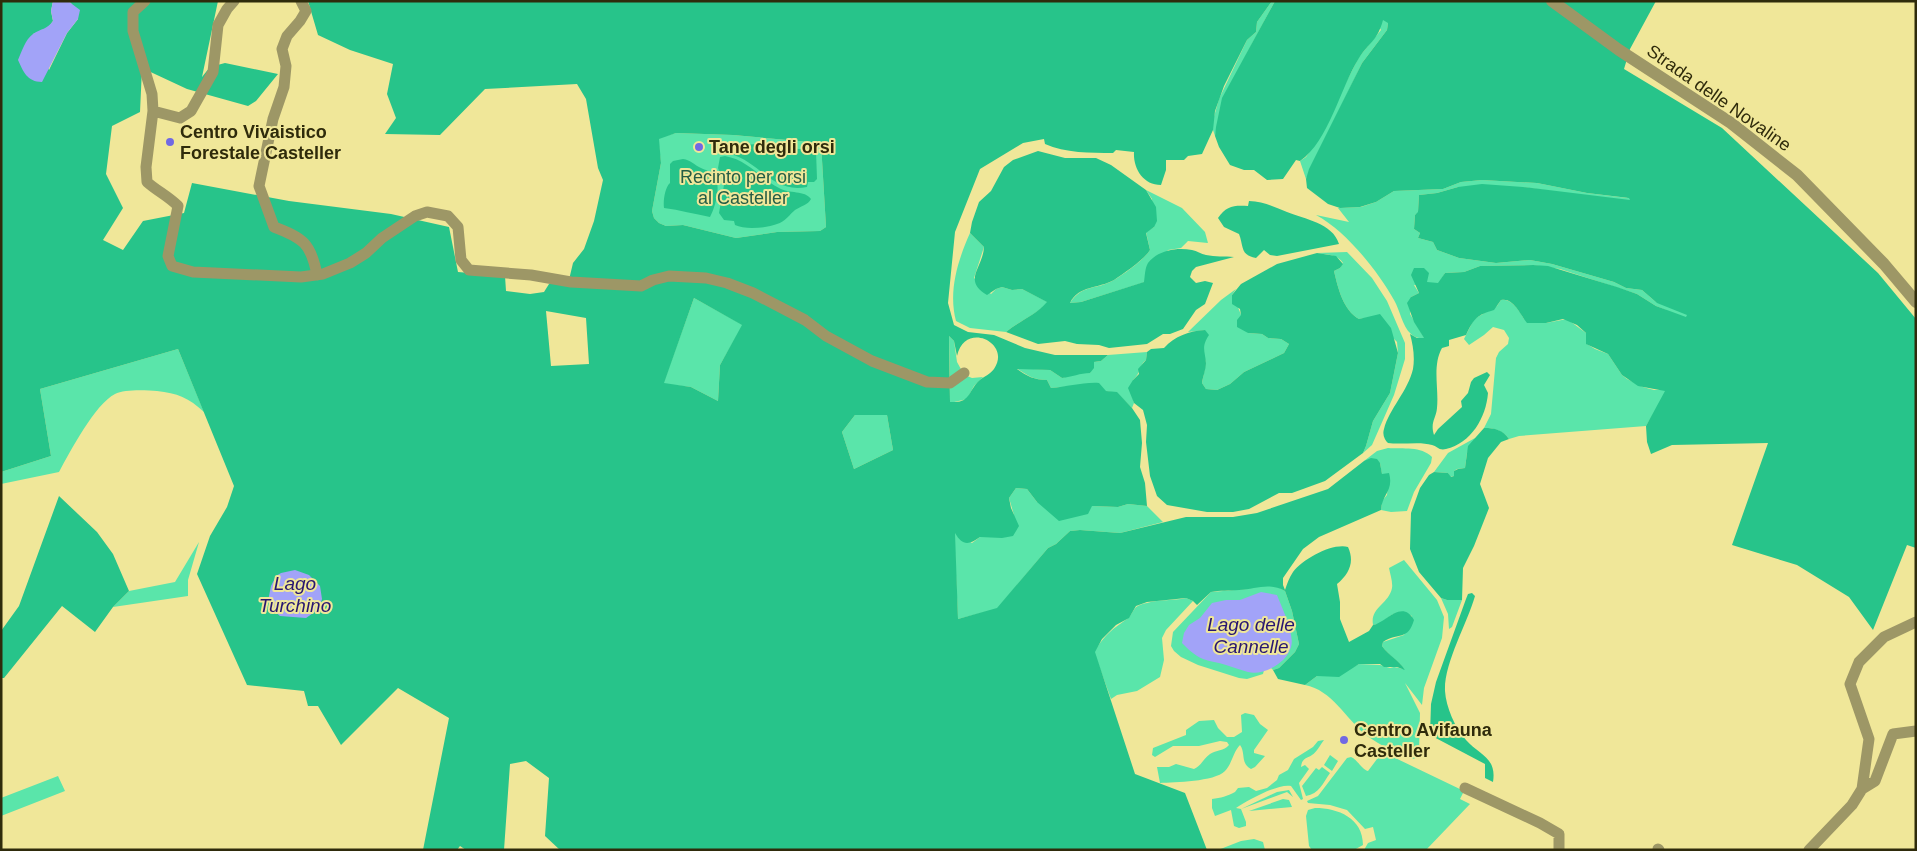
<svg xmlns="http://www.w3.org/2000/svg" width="1917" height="851" viewBox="0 0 1917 851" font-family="Helvetica,sans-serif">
	<rect width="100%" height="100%" fill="#f0e799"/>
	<path fill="#5ae5aa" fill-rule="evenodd" d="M1272 1H1275L1223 98 1215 136 1213 130V120L1219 99 1247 40 1256 32 1257 22Z
		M1364 1 1708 251 1676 376 1646 426 1519 436 1509 439C1504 431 1494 428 1484 428L1491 414 1496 358 1499 352 1508 344 1509 338 1504 330 1493 327 1484 335 1469 345 1464 339 1474 319 1497 306 1501 300C1511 298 1519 310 1524 319L1546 323 1567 319 1586 333 1587 344 1595 349 1608 354 1622 375 1627 379 1643 387 1654 390H1662L1666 310 1656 306 1637 294 1560 269 1533 265 1480 266 1464 272 1445 273 1439 283 1414 285 1419 293 1411 297 1410 314 1425 339C1420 338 1415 338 1411 334 1402 326 1400 310 1394 300 1377 270 1346 231 1316 215L1349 222 1338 208 1361 207 1376 202 1394 191 1443 189 1461 182 1482 180 1537 183 1587 193 1628 198 1388 23 1387 30 1362 63 1306 179 1300 161 1306 157 1327 125 1338 98 1359 57 1381 30ZM1458 187H1523L1565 193 1657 303 1642 290 1626 288 1614 282 1552 264 1530 260 1496 263 1459 258 1437 250 1433 242 1418 238 1420 233 1414 229 1415 215 1418 213 1419 195 1437 193Z
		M676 133 733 135 821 143 826 227 820 231 777 232 736 238 683 225 666 226 659 223 654 218 652 211 661 163 658 138Z
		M1146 190 1182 208 1205 232 1208 243 1188 241 1181 248 1168 250 1145 282 1081 302 1070 303C1082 284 1097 290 1114 280 1124 274 1144 260 1150 250L1146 232 1154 227 1152 199Z
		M970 233 984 247 974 278 991 294 996 289 1002 287 1012 290 1022 289 1048 302C1036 315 1019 321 1006 332L970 328 956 321C948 291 958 260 970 233Z
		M1347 252 1372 278 1387 301 1405 343V359L1394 395 1372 445 1363 453 1366 446 1373 421 1390 393 1398 353 1397 342 1373 317 1359 319C1343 310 1338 288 1334 271L1340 268 1343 263C1337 254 1328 255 1317 253Z
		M1236 289 1232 295C1239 308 1243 320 1248 333L1262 334 1268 338 1281 339 1289 344 1284 353 1244 372 1230 384 1217 390 1206 389 1202 383 1206 363 1203 352 1205 330 1188 332 1221 300Z
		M694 298 743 325 720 365 718 401 691 387 663 384Z
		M949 336 954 341 957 362 962 371 950 379Z
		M178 349 204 412C189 398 177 393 157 391 146 390 124 389 115 394 95 404 70 452 59 472L1 484V472L51 456 40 389Z
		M1147 352 1146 360C1139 365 1141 373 1133 380L1132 396 1134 403 1132 408 1117 393 1075 386 1051 388 1047 380C1033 380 1027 375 1016 368L1050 370 1062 378 1079 373H1090L1094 362 1101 361 1108 355Z
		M967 376 972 378 983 377 974 386 967 399 950 403V385Z
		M855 415H887L893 450 854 469 842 432Z
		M1475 438 1467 453 1465 468 1457 469 1454 471V476L1450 477 1448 473 1434 472 1448 453Z
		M1388 448C1403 449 1421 446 1432 457L1431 463 1414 492 1407 511 1391 512 1381 510 1382 501 1387 495 1389 474 1382 475 1380 463 1364 461 1377 451Z
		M1016 488 1027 489 1037 502 1092 506 1118 507 1128 504 1147 506 1163 522 1120 533 1080 530 1070 531 1056 544 1048 548 997 609 958 619 954 531 972 543 980 537H989L1014 515 1009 498Z
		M199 542 188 580V596L113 607 129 591 175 582Z
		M1404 560 1437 600 1444 617 1442 638 1424 688 1422 705 1405 683 1420 713 1419 753 1418 757 1413 759C1398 754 1380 745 1367 736 1346 719 1332 690 1305 685L1317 676H1335L1359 664 1380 665 1390 668 1394 667 1404 669C1397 659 1390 657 1382 646L1383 642 1404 635 1412 616C1389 606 1390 623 1373 625 1370 607 1389 604 1392 588 1393 582 1390 574 1389 568Z
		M1257 586H1276L1285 591 1292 611 1299 644 1295 652 1279 668 1273 670 1271 668 1285 652 1264 670 1263 674 1247 679 1239 678 1198 665 1181 657 1174 651 1171 646 1173 632 1211 592 1247 589Z
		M1186 598 1193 601 1166 630 1162 638 1164 660 1160 677 1137 691 1117 695 1111 699 1094 652C1105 635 1111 630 1127 619 1136 611 1131 606 1147 603 1160 599 1173 601 1186 598Z
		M1441 598 1447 600H1462L1452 627 1449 629 1448 614Z
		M1245 713 1254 715 1260 724 1268 730 1254 750V753L1265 756 1255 767 1251 769C1240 763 1246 753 1240 745 1233 752 1232 764 1225 771 1214 782 1175 782 1160 783L1157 767H1169L1176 764 1194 769C1202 765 1203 759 1210 754 1216 750 1224 751 1229 745L1227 742 1220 741 1199 746H1173L1155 757 1152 755 1153 748 1186 735V730L1199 721 1214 720 1218 728 1227 737H1234L1242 732 1241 715Z
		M1324 740C1320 745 1317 752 1312 755 1306 759 1302 758 1301 767L1305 765 1309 769 1299 783 1303 799 1301 800 1291 786C1278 783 1247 801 1236 808L1241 809 1277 792 1289 790 1293 797 1287 792 1241 809 1246 822V826L1239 828 1234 826 1231 810 1215 816 1212 808V799C1221 798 1227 796 1235 792L1238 788 1249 787 1256 791 1267 788 1277 780 1279 775 1288 770 1294 759 1313 747 1318 741Z
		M1384 754 1389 755 1464 791 1460 799 1470 804 1426 850H1364L1368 843 1376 840 1373 827 1365 829 1347 810 1330 805 1308 803 1307 801 1318 796 1347 758 1351 757C1358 760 1361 769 1368 771L1377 759Z
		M1330 755 1338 761 1332 771 1324 765Z
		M1322 767 1330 773C1323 783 1319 794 1306 796L1302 786 1316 768 1319 770Z
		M58 776 65 791 1 816V798Z
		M1283 799 1289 800 1292 807 1249 811Z
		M1315 808C1338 808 1363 818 1363 845L1354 850H1312L1309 846 1306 816 1308 810Z
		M1254 839 1263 842 1265 850H1218L1241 841Z"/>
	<path fill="#27c48a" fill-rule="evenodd" d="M1 1H53L51 11 53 21 48 28 33 34 49 70 67 33 78 19 71 3 68 1H218L202 77 210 67 225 63 278 74 256 101 248 106 187 89 142 68 140 112 112 126 106 174 123 208 103 240 123 250 143 221 184 213 192 183 289 201 391 214 449 227 458 272 505 276 506 291 530 294 544 292 549 284H568L573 263 584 249 594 221 603 180 598 168 586 99 577 84 485 89 440 135 385 134 396 118 387 94 393 64 350 50 318 35 308 1H1272L1257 22 1256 32 1247 40 1224 86 1215 111 1213 130 1202 154 1188 156 1184 160H1166V170L1161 185C1143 185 1133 168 1134 152L1116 150 1113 153C1091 153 1065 153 1045 144L1044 139 1023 143 980 169 955 232 948 303 954 325 968 332 994 335 1025 348 1055 355H1108L1101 361 1094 362V368L1090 373C1080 373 1072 377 1062 378L1050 370 1017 369C1027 376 1034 380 1047 380L1051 388C1067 387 1083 382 1099 383L1106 391 1117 392 1132 408 1140 420 1142 443 1140 467 1145 483 1147 506 1128 504 1118 507 1092 506 1088 514 1059 521 1037 502 1027 489 1016 488 1009 498 1011 508 1019 526 1013 536 1002 538 980 537C968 546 962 545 955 533L958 619 997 608 1048 548 1056 544 1070 531 1080 530 1120 533 1186 517H1233L1257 513 1328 489 1364 461 1371 458 1377 459 1380 463 1382 474 1389 473C1394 491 1382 494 1381 510L1319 537 1303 549 1283 578V585L1285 590C1287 584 1289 578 1293 572 1303 559 1332 543 1348 547 1355 562 1349 574 1337 584L1340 602V619L1349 642 1369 631 1373 625C1384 624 1402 598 1414 620 1408 641 1398 632 1383 642L1382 646C1390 657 1398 659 1405 670L1397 667H1384L1380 664H1359L1339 677 1317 676 1305 685 1278 679 1273 670 1279 668 1295 652 1299 644 1292 611 1285 591C1269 582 1256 589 1239 590 1229 591 1220 590 1211 592L1197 605 1193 601 1186 598 1147 602 1136 606 1129 618 1116 625 1102 639 1095 652 1135 774 1185 793 1207 850H560L545 836 549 778 526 761 510 764 504 850H466L460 846 457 850H423L449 718 398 688 341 745 318 706H308L304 691 247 685 197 574 210 536 227 507 234 486 178 349 40 389 51 456 1 472ZM676 133 733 135 821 143 826 227 820 231 777 232 736 238 683 225 666 226 659 223 654 218 652 211 661 163 659 139ZM694 298 742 325 720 365 718 401 691 387 664 383ZM546 311 586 318 589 364 551 366ZM949 336 954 341 957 356C965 320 1012 343 994 369 989 376 981 377 976 384 967 396 968 403 950 402ZM855 415H887L893 450 854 469 842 432Z
		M1275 1H1656L1630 49 1624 69 1722 128 1878 273 1916 319V548L1907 545 1873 630 1849 597 1797 565 1732 545 1768 443 1672 445 1651 454 1647 442 1646 426 1665 391 1638 386 1622 375 1608 354 1586 344V333L1577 325 1563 319 1546 323H1527C1520 314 1513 297 1501 300L1494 310C1477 315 1474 318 1466 335L1449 340V346L1442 348C1432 366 1439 388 1437 408 1436 419 1430 422 1434 435L1438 429 1462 407 1461 401 1468 393 1471 382 1474 378 1487 372 1490 375 1484 385 1488 393C1486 418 1471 443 1446 449 1439 451 1437 446 1432 445 1420 441 1402 445 1388 443 1385 440 1382 435 1384 429 1389 409 1408 391 1413 369 1415 357 1413 345 1410 334L1417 338H1424L1414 322 1407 303 1411 297 1419 293 1411 275 1414 268H1424L1429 273 1427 282 1438 283 1445 273 1464 272 1480 266 1533 265 1548 266 1617 287 1637 294 1656 306 1686 317 1687 315 1657 303 1642 290 1626 288 1614 282 1552 264 1530 260 1496 263 1459 258 1437 250 1433 242 1418 238 1420 233 1414 229 1415 215 1418 212 1419 195 1437 193 1458 187 1482 184 1523 187 1630 200 1629 198 1587 193 1537 183 1482 180 1461 182 1443 189 1394 191 1376 202 1360 207 1340 208 1328 204 1307 188 1306 179 1309 169 1362 63 1387 30 1388 23 1383 20C1377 42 1369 42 1359 58 1340 88 1329 141 1300 161L1296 160 1283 179 1267 180 1254 170H1244L1230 165 1219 147 1215 136 1216 127 1222 98Z
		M760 144 770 148 778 147 781 149 784 147 799 149 815 148 816 151 817 179 814 182H808L807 187C772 194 761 162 730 154V153L737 145Z
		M1038 151 1065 158H1096L1111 165 1146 190 1156 207 1157 221 1154 227 1146 233 1150 250C1144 260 1124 273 1114 280 1098 289 1079 285 1070 303L1081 302 1144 282C1145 275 1145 268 1148 263 1158 250 1177 247 1192 250 1197 251 1201 254 1206 255 1215 257 1225 256 1234 257L1196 267 1192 271 1190 277 1196 283 1205 281 1213 283 1205 304 1196 310 1183 329 1170 334H1163L1147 344 1109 348 1099 345 1077 344 1065 341 1038 344 1006 332C1019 321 1036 315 1047 302L1022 289 1012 290 1002 287 996 289 987 295C962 280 983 268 984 247L970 233 972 222 979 202 991 191 1004 167 1013 160Z
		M725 156C748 160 760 178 779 188 789 194 805 190 811 199 808 205 801 206 795 210 790 214 785 222 777 224 767 228 745 230 735 225L734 221 724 220 719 213 724 185 718 168 720 157Z
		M683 159C691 160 694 165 701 168 705 170 711 171 714 176 722 185 715 208 710 217 694 214 680 210 664 208 663 201 665 187 670 183V164L673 161Z
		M1249 201C1263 201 1274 207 1287 212 1304 219 1333 223 1339 244L1277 256 1270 255 1264 250 1256 258C1240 255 1244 247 1239 234L1224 227 1218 218C1226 206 1234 205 1248 206Z
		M1317 253 1336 256 1343 264 1340 268 1334 271C1338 288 1343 310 1359 319L1380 314 1391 328 1398 353 1390 393 1373 421 1366 446 1363 453 1325 481 1292 493H1279L1249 509 1233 512H1207L1167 505 1157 496 1150 476 1146 442 1147 425 1143 410 1134 403 1128 388 1133 380 1139 374 1138 369 1146 360 1147 352 1151 349 1164 348C1175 336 1189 331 1205 330L1209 335C1201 347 1205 351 1206 363 1206 369 1203 376 1202 383L1206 389 1217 390 1230 384 1244 372 1284 353 1289 344 1281 339 1268 338 1262 334 1248 333 1237 327V320L1241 315 1240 309 1232 304V295L1241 284 1277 264Z
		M1484 428C1495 428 1503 430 1509 439L1501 442 1488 458 1480 484 1489 508 1474 546 1463 568 1462 600H1447L1441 598 1419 572 1410 549 1411 513 1420 488 1429 475 1434 472 1448 473 1451 477 1454 476V471L1458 469 1465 468 1468 446Z
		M59 496 97 532 113 554 129 591 113 607 95 632 62 606 4 678H1V631L19 606Z
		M1472 593 1475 596C1467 624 1444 663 1445 691 1446 707 1455 728 1466 740 1479 755 1497 757 1493 782L1485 778V764L1430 735 1431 704 1436 682 1466 599 1468 594Z"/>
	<path fill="#a2a3f8" d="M53 1H68L80 10 78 19 67 33 42 82C27 82 23 71 18 60 22 51 25 40 33 34 42 28 46 30 53 21L51 11Z
		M295 570 309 575 320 586 322 599 319 609 306 618 280 616 272 609 268 601 271 586 276 576 281 573Z
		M1261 592 1277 595C1282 608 1295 634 1291 647 1287 663 1263 676 1248 672 1240 670 1233 667 1226 665 1218 662 1210 662 1203 659 1194 655 1188 649 1182 643L1184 633 1189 625 1200 618 1212 603 1226 600H1240Z"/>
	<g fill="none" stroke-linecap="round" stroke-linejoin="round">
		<path stroke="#9d9766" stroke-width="11" d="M145 1 133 12V31L152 94 153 111 146 167 147 182C157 191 168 196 178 206L168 256 172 266 193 272 301 277 323 274 350 263 366 253 382 238 415 216 427 212 448 216 458 227 461 260 469 270 531 275 571 282 641 286 653 280 669 276 706 278 727 283 753 293 805 320 826 336 872 361 927 382 950 383 964 373
			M301 1 306 11 300 21 287 36 282 49 286 66 284 87 273 119 259 186 274 227C303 238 311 243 317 275
			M153 111 180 118 191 111 213 72 218 25 227 9 234 1
			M1465 788 1540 823 1559 834V850
			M1862 789 1869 739 1850 684 1859 662 1884 637 1916 622
			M1658 849 1659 850
			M1809 850 1852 805 1862 789 1875 781 1893 734 1916 731"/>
		<path stroke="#9d9766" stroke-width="12" d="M1552 1 1619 50 1731 123 1797 175 1884 264 1916 302"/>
	</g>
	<g fill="#7169e3" stroke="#f0e799" stroke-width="2">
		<circle cx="170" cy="142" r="5"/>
		<circle cx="699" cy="147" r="5"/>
		<circle cx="1344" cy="740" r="5"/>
	</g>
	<g text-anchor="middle" stroke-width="4" stroke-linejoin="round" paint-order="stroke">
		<g font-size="18" fill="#2f2b0b" stroke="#f0e799">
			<text transform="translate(1719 98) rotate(35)" y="6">Strada delle Novaline</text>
		</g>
		<g font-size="18" font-weight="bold" fill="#2f2b0b" stroke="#f0e799" text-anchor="start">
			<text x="180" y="138">Centro Vivaistico<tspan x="180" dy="21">Forestale Casteller</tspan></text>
			<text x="709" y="153">Tane degli orsi</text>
			<text x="1354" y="736">Centro Avifauna<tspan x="1354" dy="21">Casteller</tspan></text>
		</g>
		<g font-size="18" fill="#255d45" stroke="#f0e799">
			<text x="743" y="183">Recinto per orsi<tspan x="743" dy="21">al Casteller</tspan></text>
		</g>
		<g font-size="19" font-style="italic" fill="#281671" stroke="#f0e799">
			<text x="295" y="590">Lago<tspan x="295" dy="22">Turchino</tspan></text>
			<text x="1251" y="631">Lago delle<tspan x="1251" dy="22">Cannelle</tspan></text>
		</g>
	</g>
	<rect width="1917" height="851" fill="none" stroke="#2f2b0b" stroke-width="5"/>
</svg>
